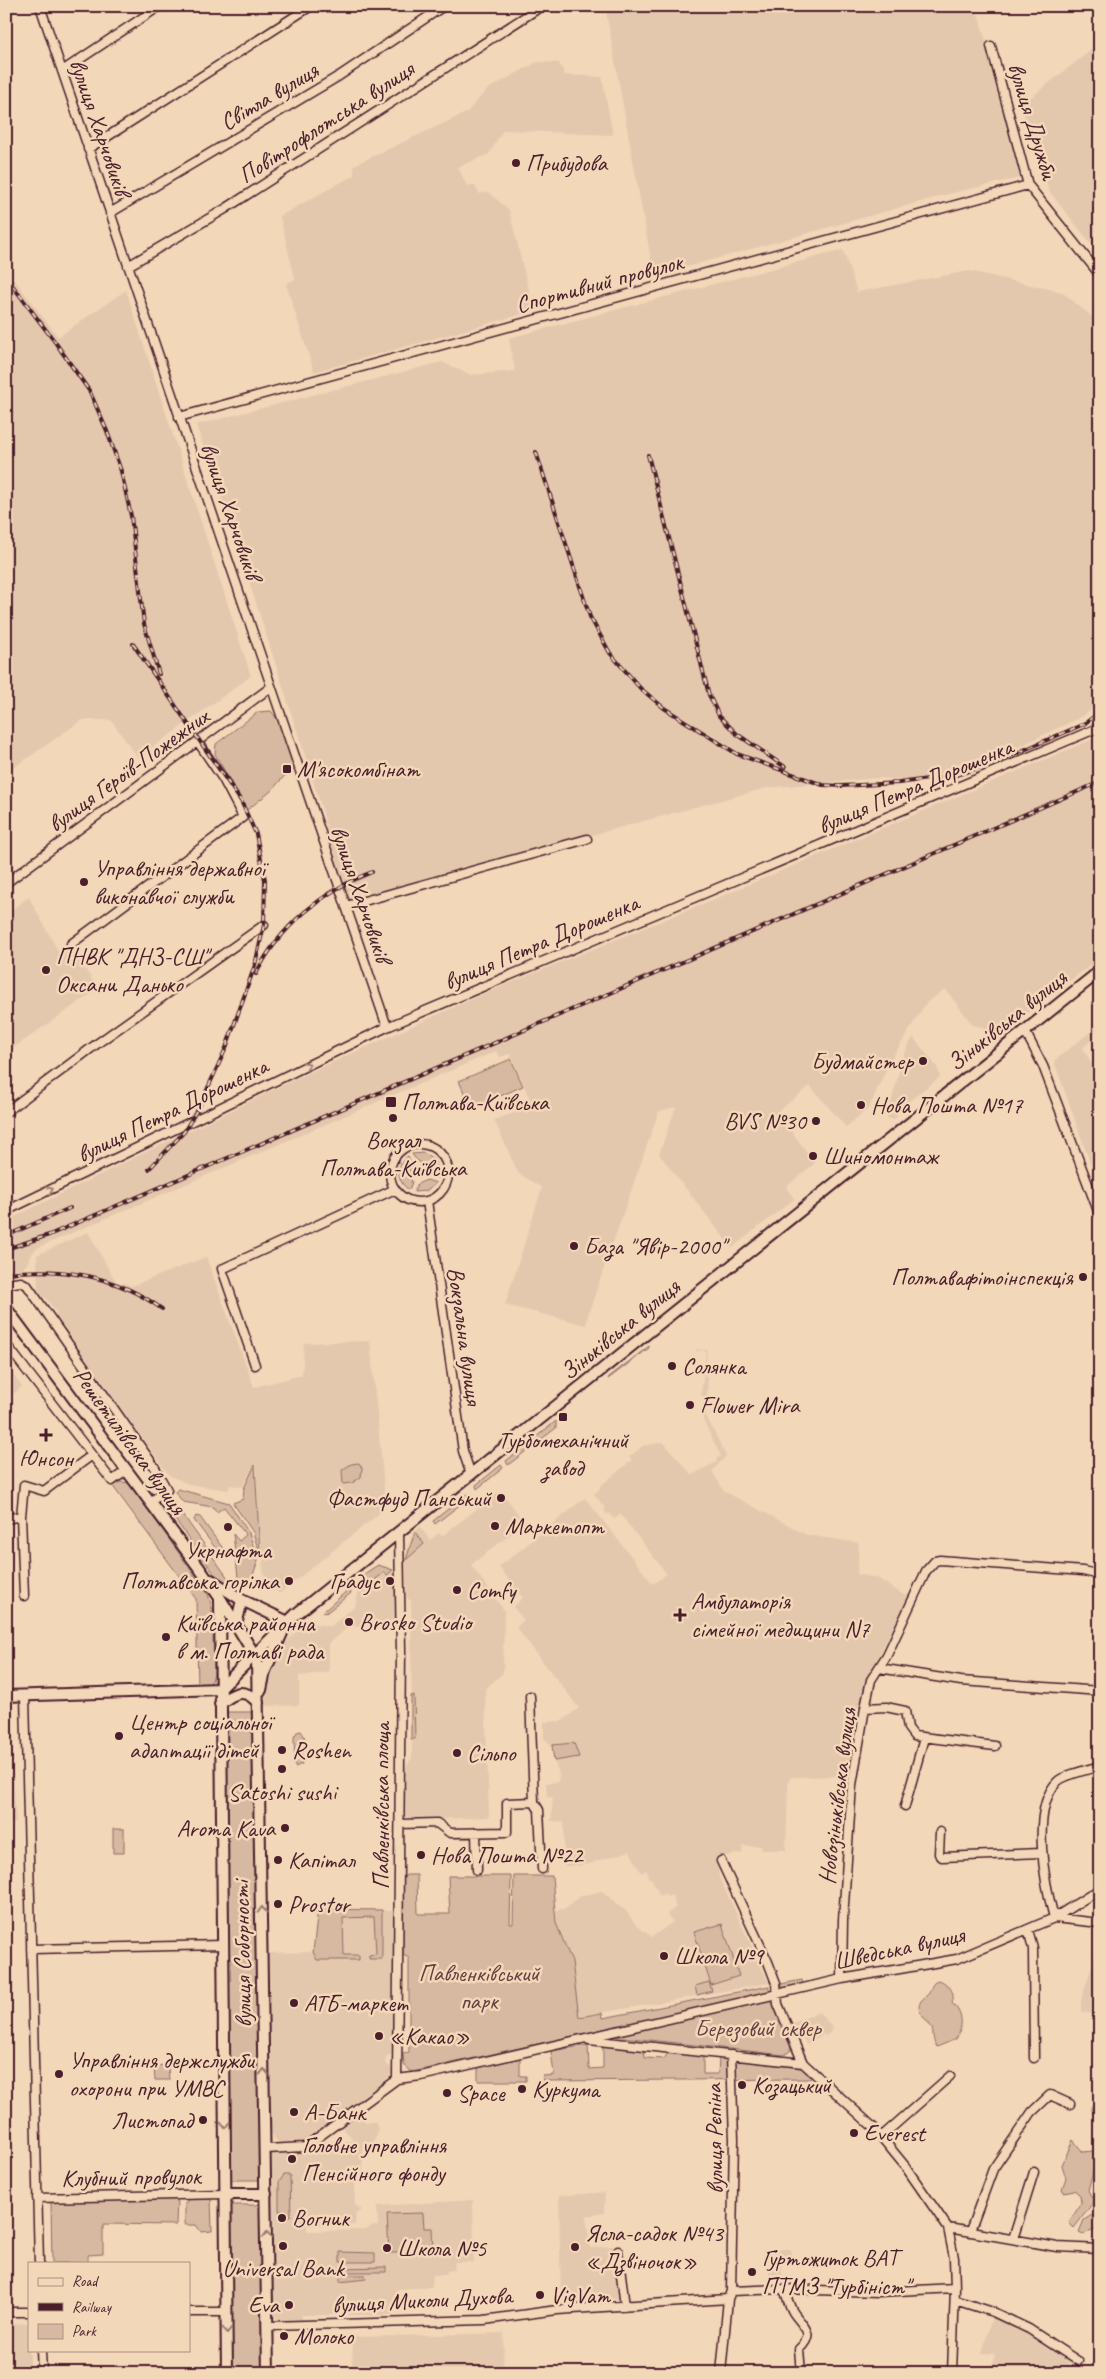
<svg xmlns="http://www.w3.org/2000/svg" width="1106" height="2379" viewBox="0 0 1106 2379" font-family="Caveat,sans-serif">
	<rect width="100%" height="100%" fill="#f2d7b9"/>
	<filter id="ink" filterUnits="userSpaceOnUse"><feTurbulence type="fractalNoise" baseFrequency=".02" numOctaves="2"/><feDisplacementMap in="SourceGraphic" scale="10" xChannelSelector="R" yChannelSelector="G"/><feConvolveMatrix kernelMatrix="1 2 1 2 8 2 1 2 1" color-interpolation-filters="sRGB"/></filter>
	<g filter="url(#ink)">
		<path fill="#e4c8ae" d="M605 6H976L1024 177 952 193 654 276Z
			M1100 43V255L1049 191 1021 105Z
			M537 62 559 63 565 75 602 77 613 135 503 130 489 154 458 167 467 186 474 185 480 194 488 192 509 210 534 311 314 372 286 284 295 279 280 216 354 175V165L466 113 488 89Z
			M843 250 857 292 969 271 1062 292 1100 323V703L1083 716 987 762 951 772 908 780 878 778 766 788 348 901 329 841 323 812 231 525 196 425 442 362 471 375 515 371 509 338Z
			M6 269 58 337 126 290 251 676 138 758 111 720H82L6 773Z
			M1100 736V958L1013 1024 1004 1028 996 1024 989 1029 973 1025 945 989 926 1003 889 1063 869 1108 846 1127 810 1086 777 1112 815 1163 786 1187 794 1199 732 1248 659 1154 676 1107 659 1111 588 1314 586 1325 505 1305 542 1188 518 1173 494 1120 533 1106 510 1054 500 1057 496 1051 37 1248 33 1252 26 1265 17 1275 6 1277V1221L95 1177 289 1082 483 994 705 903Z
			M29 897 58 951 62 949 64 951 71 946 98 989 6 1053V914Z
			M1100 1024V1034L1083 1047 1099 1079 1092 1084 1100 1103V1181L1097 1182 1054 1061Z
			M913 1037 937 1067 940 1077 894 1113 898 1116 894 1119H889L887 1117 904 1054Z
			M88 1232 120 1289 123 1283 132 1286 206 1257 254 1387 302 1375 304 1343 370 1341 386 1508 279 1594 264 1574 262 1564 265 1557 260 1554 256 1464 242 1487 230 1485 228 1490 188 1484 169 1475 75 1345 54 1315 57 1313 46 1298 38 1296 37 1255Z
			M697 1349 707 1350 705 1376 708 1377 706 1416 726 1456 712 1471 724 1491 807 1535 859 1543 857 1574 877 1578 904 1595 910 1596 865 1683 851 1759 844 1776 791 1777 788 1783 786 1850H761V1846H743L742 1853 717 1858 719 1877 769 1983 578 2017 572 1962 556 1923V1910L564 1909 581 1896 602 1891 625 1910 637 1926 652 1937 673 1922 667 1914 676 1907 672 1895 667 1897 665 1893 660 1896 651 1878H648L647 1870 641 1873 630 1851 585 1865 564 1866V1822L551 1821 553 1798 547 1796 546 1783 558 1782 559 1773 554 1761 579 1756 574 1743 552 1745 544 1739V1722L562 1721 579 1708 516 1627 524 1620 513 1607 523 1598 499 1567 585 1498 653 1584 667 1574 620 1514 614 1519 609 1513 607 1515 604 1510 606 1509 594 1494 600 1489 599 1487 632 1460 629 1457 643 1446 663 1442 692 1475 717 1462 716 1459 721 1456 703 1420 704 1396 701 1395 706 1351 699 1350 696 1353Z
			M6 1365 22 1387 6 1399Z
			M497 1493 504 1495 525 1523 471 1565 504 1610 503 1673 485 1689 489 1817 411 1820 405 1816V1768L412 1758 411 1601 407 1598 405 1560 407 1549 413 1533 420 1527 430 1540 439 1533 442 1536Z
			M378 1565 390 1567 397 1580V1620H391L390 1626H350L329 1643V1672L299 1676V1705L265 1706 267 1674 283 1645 305 1623 331 1626 355 1606 362 1579 370 1569Z
			M6 1771 13 1774 16 1823H6Z
			M318 1909 396 1911 395 2052 386 2057 385 2064 391 2067 392 2073 384 2083 307 2141 278 2143 271 2132 268 1953 313 1952Z
			M1100 1941V2015L1081 2012V2000Z
			M819 2012 833 2028 831 2032 826 2036 823 2034 807 2045 793 2023Z
			M361 2110 365 2118V2122H376L378 2132 374 2142 363 2146V2174L355 2176V2205L361 2209V2212H356L355 2225H307V2231L366 2230 371 2226H378L377 2206 473 2200 474 2262H455L454 2270 447 2271 446 2275H433L432 2287 398 2289 394 2295V2315H302V2320H277L273 2310 271 2155 276 2151H311L321 2141H353L342 2126Z
			M605 2192 604 2213 586 2216 590 2248 612 2246 613 2251H616L620 2299 561 2301 559 2196Z
			M769 2249H791V2255H786V2262H782V2279L769 2280Z
			M993 2314 1028 2332 1071 2360 1066 2373H1019L993 2364 995 2354 982 2353Z
			M29 2323 30 2373H6V2324Z
			M504 2333 503 2373H352L353 2337Z"/>
		<path fill="#d7b9a1" stroke="#906c66" d="M271 711 280 723 296 770 288 772 271 791 247 810 215 754 216 744 258 712Z
			M511 1059 523 1086 471 1109 459 1081Z
			M423 1153C434 1157 440 1166 438 1178L430 1175C426 1164 417 1163 412 1154Z
			M408 1156 412 1165 409 1174 412 1182 409 1190C396 1181 395 1165 408 1156Z
			M427 1180 436 1183 427 1191 414 1192 417 1184Z
			M649 1346V1348L608 1379 609 1377Z
			M556 1421V1428L508 1465 506 1461Z
			M359 1463 362 1468 361 1477 352 1483 343 1484 342 1470 351 1464Z
			M255 1465 260 1554V1556L253 1532 233 1503 243 1499 244 1488Z
			M501 1465 503 1468 477 1489 476 1485Z
			M121 1482 129 1483 208 1594 212 1608 214 1672 212 1681 206 1686H198L196 1599 112 1485Z
			M178 1489 229 1503 249 1533 258 1560 250 1584H243L238 1577 233 1534 239 1541 246 1535 224 1507 217 1512 213 1507 183 1502 175 1492Z
			M467 1494 470 1497 435 1524 433 1521Z
			M166 1496 171 1498 230 1581 229 1586H223L164 1504 163 1497Z
			M196 1516 200 1517 224 1550 223 1554H220L194 1520Z
			M415 1532 424 1544 406 1560Z
			M378 1565 393 1570 387 1575 385 1572 365 1587 361 1582 364 1574Z
			M349 1589 351 1593 326 1613 323 1612Z
			M414 1695 415 1739H411V1696Z
			M223 1712H253L261 2180H230Z
			M301 1731C312 1745 298 1752 302 1764L295 1767 294 1737 297 1732Z
			M574 1743 579 1757 554 1761 552 1745Z
			M113 1829H124V1853H113Z
			M407 1875H417L418 1914H450L448 1876H511L510 1924H513L514 1876H552L556 1923 572 1962 579 2017 602 2013 603 2018 769 1986V1992L412 2072 404 2065 403 2054 409 2052V1958L403 1955V1877Z
			M318 1909 382 1910V1959H369V1955L376 1954 374 1917 343 1918 344 1955H359V1960H317L313 1952Z
			M722 1924 739 1976 711 1985 694 1932Z
			M802 1980 803 1984 783 1988 781 1984Z
			M938 1980C949 1983 956 1993 952 2003 963 2013 964 2026 956 2039L937 2047C931 2040 935 2031 930 2025 925 2018 915 2011 921 2001 923 1998 927 1996 929 1993 932 1987 931 1984 938 1980Z
			M709 1982 712 1991 697 1995 695 1986Z
			M769 2000 774 2004 791 2043 790 2051 784 2055 614 2036Z
			M588 2045 589 2069 603 2068V2046L644 2050 645 2058 664 2059 668 2053 703 2056V2074H718L719 2058 801 2068 812 2077 810 2079 544 2081 543 2076 554 2075 551 2051Z
			M520 2058V2076H526V2081H478V2068Z
			M168 2065 169 2080H155L154 2066Z
			M1100 2092V2115L1094 2114 1091 2108Z
			M1073 2140 1083 2152 1093 2151 1097 2158 1088 2190 1093 2200 1092 2204 1074 2228 1069 2223 1081 2203 1080 2195 1074 2190 1064 2192 1062 2189 1066 2178 1062 2165Z
			M284 2175H290L291 2216H285L284 2211H279V2182Z
			M177 2199 176 2225 103 2224V2254L88 2255V2263H52L51 2201Z
			M190 2199H211L212 2231 201 2232 196 2225H185V2203Z
			M231 2205H261L264 2373H233Z
			M423 2213 424 2228H432L433 2252 389 2253 387 2214Z
			M1092 2215 1097 2222 1095 2230 1083 2234 1079 2232 1084 2220Z
			M340 2252 375 2253V2262H340Z
			M386 2267V2272H340V2268Z
			M340 2275H365L366 2279 340 2282Z"/>
		<g fill="none" stroke-linecap="round" stroke-linejoin="round">
			<defs>
				<path id="minor" d="M40 6 387 1027
					M991 46 1028 185 1100 275
					M62 71 160 6
					M88 149 311 6
					M110 213 339 76 444 6
					M128 266 225 209 542 6
					M179 417 1028 185
					M6 883 271 687
					M346 906 587 839
					M71 944 243 817 223 779 198 742
					M1025 1031 1043 1066 1100 1216
					M6 1112 98 1043 264 925
					M390 1173a29 29 0 1 1 58 0a29 29 0 1 1-58 0Z
					M427 1201 463 1451 471 1475
					M6 1211 387 1027 1100 727
					M6 1284 21 1282 27 1285 154 1466 167 1490 150 1502
					M6 1344 112 1481 127 1470
					M255 1365 222 1269 395 1189
					M21 1516 24 1485 44 1491 92 1455
					M6 1519 21 1516 24 1596
					M879 1668 961 1681 1100 1691
					M25 1696 39 2263
					M530 1696 534 1802 539 1810 542 1869
					M865 1708 886 1707 905 1711 908 1728 914 1736 995 1746
					M1100 1766C1090 1769 1063 1775 1057 1782 1030 1810 1045 1884 1054 1918L1100 1889
					M905 1806 924 1738
					M400 1824 437 1823 450 1833 507 1832V1803L534 1802
					M476 1832 477 1870
					M940 1832 939 1854 942 1857 1041 1853
					M721 1861 768 1962 776 1983 778 2004 803 2063 873 2127 905 2166 948 2228 954 2258 955 2288 952 2373
					M1028 1929 1033 1949 1034 2058
					M31 1949 223 1945
					M842 1979 843 1920 852 1785 865 1708 871 1680 887 1655 926 1571 935 1561 940 1560 1083 1571 1100 1575
					M589 2040 803 2063
					M397 2079 401 1651 399 1533
					M881 2137 950 2076
					M266 2149 305 2147 397 2079 421 2076 842 1979 957 1959 1054 1918 1100 1923
					M37 2198 225 2194
					M948 2228 1057 2247 1100 2249
					M970 2231 993 2169 1032 2112 1050 2095 1070 2104
					M1013 2239 1034 2172
					M618 2251 625 2306
					M731 2291 784 2289
					M955 2300 993 2312 1029 2329 1078 2361
					M6 2312H29
					M189 2312H227
					M268 2326 484 2320 557 2310 728 2299
					M41 2350 42 2373
					M721 2373 728 2299 731 2291 734 2139 731 2055
					M801 2373 799 2349C817 2333 802 2326 793 2312 789 2305 787 2297 784 2289L878 2292 955 2288"/>
				<path id="major" d="M6 1308 200 1569 220 1598 257 1659 268 2373
					M211 1580 242 1600 288 1622
					M220 1599 227 2373
					M236 1625 242 1600
					M220 1689 295 1615 1100 971
					M261 1690 265 1671 283 1631
					M6 1696 220 1689
					M220 1704C234 1692 245 1687 258 1703
					M225 2194H266"/>
			</defs>
			<use href="#minor" stroke="#4a1f2b" stroke-width="11"/>
			<use href="#major" stroke="#4a1f2b" stroke-width="14"/>
			<use href="#minor" stroke="#f2d7b9" stroke-width="8"/>
			<use href="#major" stroke="#f2d7b9" stroke-width="10"/>
			<defs>
				<path id="rail" d="M6 277 55 342 90 392 107 431 121 471 131 516 144 624 159 674
					M536 452 590 617 610 653 640 688 664 708 737 754 823 785 841 786 899 783 956 775 996 762 1084 724 1100 712
					M648 455 709 695 719 716 737 734 785 767
					M133 644 241 801 256 834 265 880 264 925 255 965 226 1048 202 1101 184 1132 149 1169
					M256 974C279 927 324 890 372 872
					M6 1236 70 1208
					M6 1249 49 1235 1100 782
					M6 1273C63 1267 115 1275 162 1309"/>
			</defs>
			<use href="#rail" stroke="#4a1f2b" stroke-width="4"/>
			<use href="#rail" stroke="#f2d7b9" stroke-width="2" stroke-dasharray="5.5" stroke-linecap="butt"/>
		</g>
		<defs><path id="oneway-chevron" d="M-2-3.5L2.5 0L-2 3.5" fill="none" stroke-width="1.6" stroke-linecap="round" stroke-linejoin="round" transform="scale(1.25)"/></defs>
		<g stroke="#9e7b72">
			<use href="#oneway-chevron" transform="translate(307 1065) rotate(-26)"/>
			<use href="#oneway-chevron" transform="translate(50 1190) rotate(-26)"/>
			<use href="#oneway-chevron" transform="translate(262 1910) rotate(-91)"/>
			<use href="#oneway-chevron" transform="translate(264 2072) rotate(-91)"/>
			<use href="#oneway-chevron" transform="translate(225 2125) rotate(89)"/>
			<use href="#oneway-chevron" transform="translate(267 2235) rotate(-91)"/>
			<use href="#oneway-chevron" transform="translate(227 2330) rotate(90)"/>
		</g>
	</g>
	<g fill="#4a1f2b" stroke="#f2d7b9" stroke-width="2">
		<circle cx="516" cy="163" r="5"/>
		<rect x="282" y="764" width="10" height="10" rx="2.5"/>
		<circle cx="84" cy="882" r="5"/>
		<circle cx="46" cy="970" r="5"/>
		<circle cx="923" cy="1061" r="5"/>
		<rect x="385" y="1096" width="12" height="12" rx="2.5"/>
		<circle cx="861" cy="1105" r="5"/>
		<circle cx="393" cy="1118" r="5"/>
		<circle cx="816" cy="1121" r="5"/>
		<circle cx="813" cy="1156" r="5"/>
		<circle cx="574" cy="1246" r="5"/>
		<circle cx="1083" cy="1277" r="5"/>
		<circle cx="672" cy="1366" r="5"/>
		<circle cx="690" cy="1405" r="5"/>
		<rect x="558" y="1412" width="10" height="10" rx="2.5"/>
		<path d="M43.5 1427.5h5v5h5v5h-5v5h-5v-5h-5v-5h5z"/>
		<circle cx="501" cy="1498" r="5"/>
		<circle cx="495" cy="1526" r="5"/>
		<circle cx="228" cy="1527" r="5"/>
		<circle cx="289" cy="1581" r="5"/>
		<circle cx="390" cy="1581" r="5"/>
		<circle cx="457" cy="1590" r="5"/>
		<path d="M677.5 1607.5h5v5h5v5h-5v5h-5v-5h-5v-5h5z"/>
		<circle cx="349" cy="1622" r="5"/>
		<circle cx="166" cy="1637" r="5"/>
		<circle cx="119" cy="1736" r="5"/>
		<circle cx="282" cy="1750" r="5"/>
		<circle cx="457" cy="1753" r="5"/>
		<circle cx="282" cy="1769" r="5"/>
		<circle cx="285" cy="1828" r="5"/>
		<circle cx="421" cy="1855" r="5"/>
		<circle cx="278" cy="1860" r="5"/>
		<circle cx="278" cy="1904" r="5"/>
		<circle cx="664" cy="1956" r="5"/>
		<circle cx="294" cy="2003" r="5"/>
		<circle cx="379" cy="2036" r="5"/>
		<circle cx="59" cy="2074" r="5"/>
		<circle cx="742" cy="2085" r="5"/>
		<circle cx="522" cy="2089" r="5"/>
		<circle cx="447" cy="2093" r="5"/>
		<circle cx="294" cy="2112" r="5"/>
		<circle cx="203" cy="2120" r="5"/>
		<circle cx="854" cy="2133" r="5"/>
		<circle cx="292" cy="2159" r="5"/>
		<circle cx="282" cy="2218" r="5"/>
		<circle cx="283" cy="2246" r="5"/>
		<circle cx="575" cy="2247" r="5"/>
		<circle cx="387" cy="2248" r="5"/>
		<circle cx="752" cy="2272" r="5"/>
		<circle cx="540" cy="2295" r="5"/>
		<circle cx="289" cy="2305" r="5"/>
		<circle cx="284" cy="2336" r="5"/>
	</g>
	<g text-anchor="middle" stroke-width="5" stroke-linejoin="round" paint-order="stroke">
		<g font-size="24" fill="#4a1f2b" stroke="#f2d7b9">
			<text transform="translate(269 96) rotate(-31)" y="8">Світла вулиця</text>
			<text transform="translate(1033 121) rotate(73)" y="8">вулиця Дружби</text>
			<text transform="translate(326 122) rotate(-33)" y="8">Повітрофлотська вулиця</text>
			<text transform="translate(100 127) rotate(71)" y="8">вулиця Харчовиків</text>
			<text transform="translate(599 283) rotate(-15)" y="8">Спортивний провулок</text>
			<text transform="translate(231 511) rotate(71)" y="8">вулиця Харчовиків</text>
			<text transform="translate(128 770) rotate(-36)" y="8">вулиця Героїв-Пожежних</text>
			<text transform="translate(915 786) rotate(-23)" y="8">вулиця Петра Дорошенка</text>
			<text transform="translate(361 894) rotate(71)" y="8">вулиця Харчовиків</text>
			<text transform="translate(541 942) rotate(-23)" y="8">вулиця Петра Дорошенка</text>
			<text transform="translate(1007 1020) rotate(-39)" y="8">Зіньківська вулиця</text>
			<text transform="translate(172 1110) rotate(-26)" y="8">вулиця Петра Дорошенка</text>
			<text transform="translate(620 1329) rotate(-39)" y="8">Зіньківська вулиця</text>
			<text transform="translate(465 1336) rotate(82)" y="8">Вокзальна вулиця</text>
			<text transform="translate(130 1441) rotate(54)" y="8">Решетилівська вулиця</text>
			<text transform="translate(837 1796) rotate(-83)" y="8">Новозіньківська вулиця</text>
			<text transform="translate(381 1806) rotate(-90)" y="8">Павленківська площа</text>
			<text transform="translate(899 1948) rotate(-12)" y="8">Шведська вулиця</text>
			<text transform="translate(242 1954) rotate(-91)" y="8">вулиця Соборності</text>
			<text transform="translate(714 2139) rotate(-91)" y="8">вулиця Рєпіна</text>
			<text transform="translate(131 2177) rotate(-1)" y="8">Клубний провулок</text>
			<text transform="translate(422 2300) rotate(-3)" y="8">вулиця Миколи Духова</text>
		</g>
		<g font-size="24" fill="#4a1f2b" stroke="#f2d7b9" text-anchor="start">
			<text x="526" y="171">Прибудова</text>
			<text x="297" y="777">М'ясокомбінат</text>
			<text x="94" y="876">Управління державної<tspan x="94" dy="28">виконавчої служби</tspan></text>
			<text x="56" y="964">ПНВК "ДНЗ-СШ"<tspan x="56" dy="28">Оксани Данько</tspan></text>
			<text x="913" y="1069" text-anchor="end">Будмайстер</text>
			<text x="402" y="1110">Полтава-Київська</text>
			<text x="871" y="1113">Нова Пошта №17</text>
			<text x="806" y="1129" text-anchor="end">BVS №30</text>
			<text x="393" y="1148" text-anchor="middle">Вокзал<tspan x="393" dy="28">Полтава-Київська</tspan></text>
			<text x="823" y="1164">Шиномонтаж</text>
			<text x="584" y="1254">База "Явір-2000"</text>
			<text x="1073" y="1285" text-anchor="end">Полтавафітоінспекція</text>
			<text x="682" y="1374">Солянка</text>
			<text x="700" y="1413">Flower Mira</text>
			<text x="563" y="1448" text-anchor="middle">Турбомеханічний<tspan x="563" dy="28">завод</tspan></text>
			<text x="46" y="1466" text-anchor="middle">Юнсон</text>
			<text x="491" y="1506" text-anchor="end">Фастфуд Панський</text>
			<text x="505" y="1534">Маркетопт</text>
			<text x="228" y="1558" text-anchor="middle">Укрнафта</text>
			<text x="279" y="1589" text-anchor="end">Полтавська горілка</text>
			<text x="380" y="1589" text-anchor="end">Градус</text>
			<text x="467" y="1598">Comfy</text>
			<text x="691" y="1609">Амбулаторія<tspan x="691" dy="28">сімейної медицини N7</tspan></text>
			<text x="359" y="1630">Brosko Studio</text>
			<text x="176" y="1631">Київська районна<tspan x="176" dy="28">в м. Полтаві рада</tspan></text>
			<text x="129" y="1730">Центр соціальної<tspan x="129" dy="28">адаптації дітей</tspan></text>
			<text x="292" y="1758">Roshen</text>
			<text x="467" y="1761">Сільпо</text>
			<text x="282" y="1800" text-anchor="middle">Satoshi sushi</text>
			<text x="275" y="1836" text-anchor="end">Aroma Kava</text>
			<text x="431" y="1863">Нова Пошта №22</text>
			<text x="288" y="1868">Капітал</text>
			<text x="288" y="1912">Prostor</text>
			<text x="674" y="1964">Школа №9</text>
			<text x="304" y="2011">АТБ-маркет</text>
			<text x="389" y="2044">«Какао»</text>
			<text x="69" y="2068">Управління держслужби<tspan x="69" dy="28">охорони при УМВС</tspan></text>
			<text x="752" y="2093">Козацький</text>
			<text x="532" y="2097">Куркума</text>
			<text x="457" y="2101">Space</text>
			<text x="304" y="2120">А-Банк</text>
			<text x="193" y="2128" text-anchor="end">Листопад</text>
			<text x="864" y="2141">Everest</text>
			<text x="302" y="2153">Головне управління<tspan x="302" dy="28">Пенсійного фонду</tspan></text>
			<text x="292" y="2226">Вогник</text>
			<text x="585" y="2241">Ясла-садок №43<tspan x="585" dy="28">«Дзвіночок»</tspan></text>
			<text x="397" y="2256">Школа №5</text>
			<text x="762" y="2266">Гуртожиток ВАТ<tspan x="762" dy="28">ПТМЗ "Турбініст"</tspan></text>
			<text x="283" y="2276" text-anchor="middle">Universal Bank</text>
			<text x="550" y="2303">VigVam</text>
			<text x="279" y="2313" text-anchor="end">Eva</text>
			<text x="294" y="2344">Молоко</text>
		</g>
		<g font-size="24" fill="#663e43" stroke="#f2d7b9">
			<text x="479" y="1981">Павленківський<tspan x="479" dy="28">парк</tspan></text>
			<text x="758" y="2036">Березовий сквер</text>
		</g>
	</g>
	<rect width="1106" height="2379" fill="none" stroke="#f2d7b9" stroke-width="25"/>
	<rect x="12" y="12" width="1081" height="2354" fill="none" stroke="#4a1f2b" stroke-width="2" filter="url(#ink)"/>
	<rect x="28" y="2262" width="162" height="90" fill="#f2d7b9" stroke="#af8d80"/>
	<rect x="38" y="2278" width="25" height="8" fill="#f2d7b9" stroke="#af8d80"/>
	<text x="72" y="2286" font-size="15" fill="#4a1f2b">Road</text>
	<rect x="38" y="2303" width="25" height="8" fill="#4a1f2b" stroke="#af8d80"/>
	<text x="72" y="2312" font-size="15" fill="#4a1f2b">Railway</text>
	<rect x="38" y="2324" width="25" height="15" fill="#d7b9a1" stroke="#af8d80"/>
	<text x="72" y="2336" font-size="15" fill="#4a1f2b">Park</text>
</svg>
